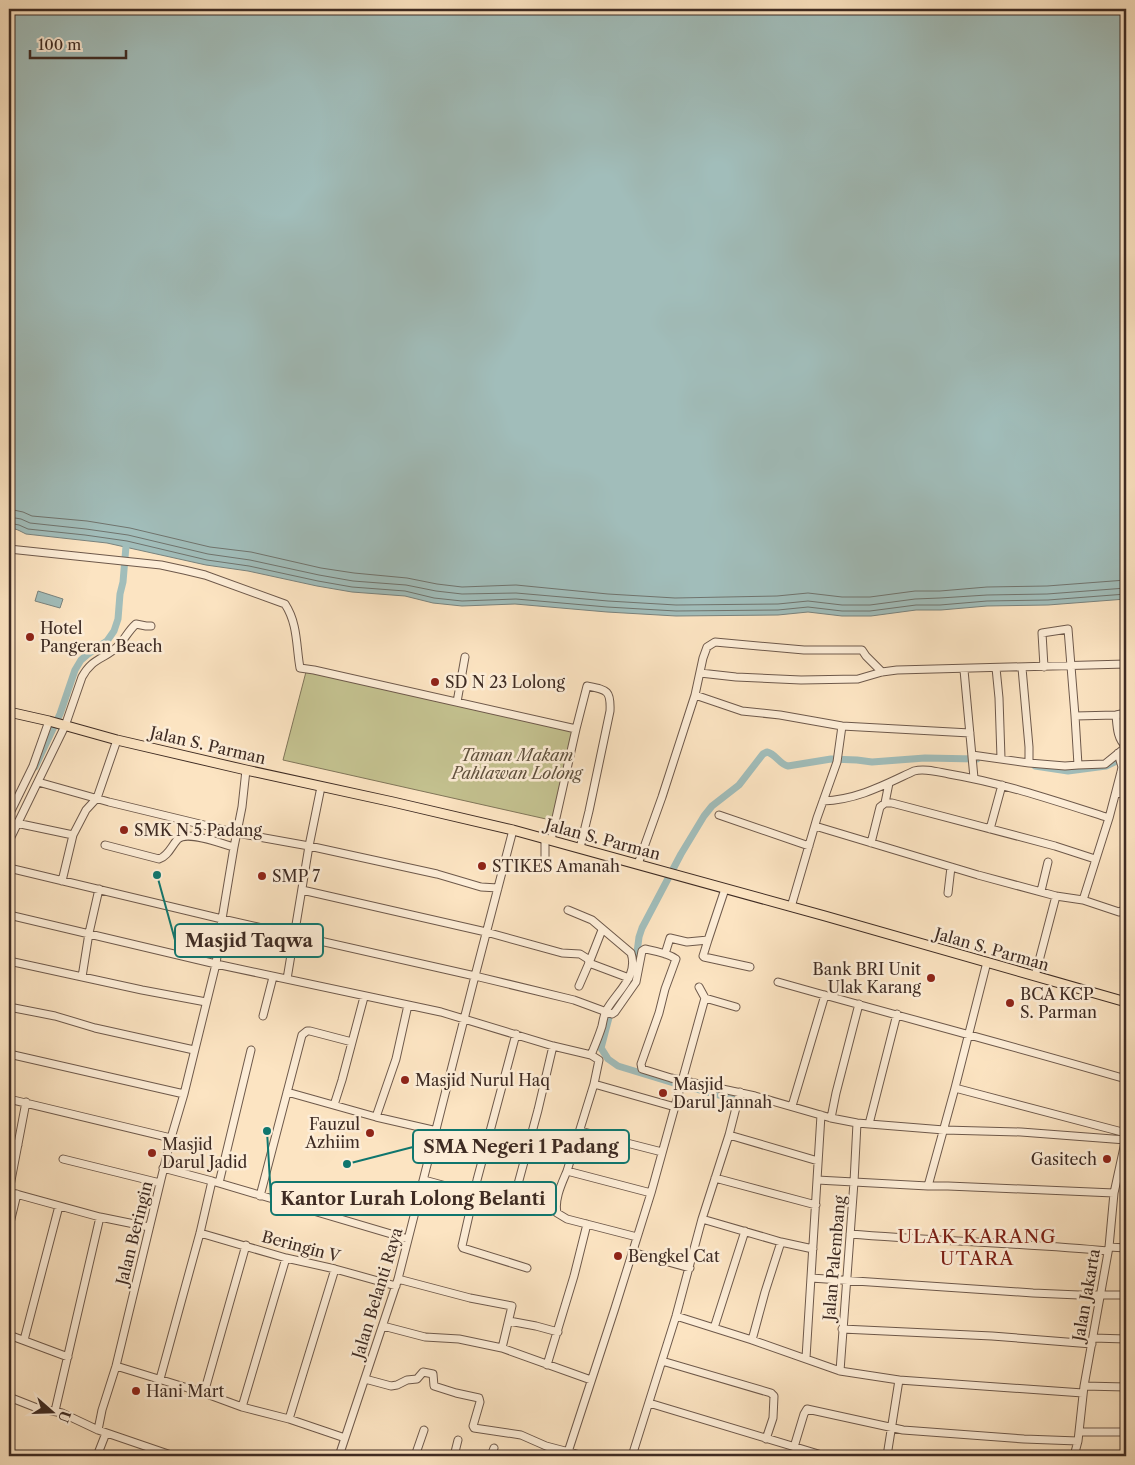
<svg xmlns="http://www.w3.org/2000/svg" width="1135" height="1465" viewBox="0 0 1135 1465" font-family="'Libre Caslon Text',serif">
	<rect width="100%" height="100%" fill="#fce4c2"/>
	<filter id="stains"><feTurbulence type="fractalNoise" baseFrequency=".004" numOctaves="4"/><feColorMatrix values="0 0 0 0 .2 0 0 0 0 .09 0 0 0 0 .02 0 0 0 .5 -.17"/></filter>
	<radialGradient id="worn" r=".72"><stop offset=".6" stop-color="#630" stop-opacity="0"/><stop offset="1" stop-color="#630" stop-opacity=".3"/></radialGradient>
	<path fill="#c4c290" stroke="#81765a" d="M307 668 575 728 555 821 283 760Z"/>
	<path fill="#a1bdba" stroke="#79837e" d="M9 9H1126V599L1048 605 987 606 941 610H916L871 616H842L808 612 778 615 676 616 607 612 515 604 462 606 433 603 405 596 352 592 317 586 248 571 206 565 107 543 26 534 18 530 9 527Z
		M38 591 63 599 60 608 35 601Z"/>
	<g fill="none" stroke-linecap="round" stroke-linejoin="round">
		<path stroke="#70746e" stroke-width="1" d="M9 509 23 512 32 516 87 521 130 528 210 547 251 552 321 568 354 573 407 578 437 584 462 587 516 585 608 594 675 598 777 596 808 593 842 597H870L915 591H940L987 587 1047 586 1126 580
			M9 517 21 519 30 523 86 529 128 535 208 554 250 560 319 575 353 581 406 585 436 591 462 594 516 593 608 601 676 605 778 604 808 601 842 605H870L915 599 940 598 987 595 1047 594 1126 588
			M9 523 19 525 28 529 85 535 127 541 207 560 249 566 318 581 352 587 405 591 434 598 462 601 516 599 607 607 676 611 778 610 808 607 842 611H870L916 605H940L987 601 1048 600 1126 594"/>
		<path stroke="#a1bdba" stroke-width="7" d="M1035 766 1068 771 1106 766 1123 758
			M35 767 60 714 75 670 81 660 88 654 107 641 114 631 118 619 120 594 123 582 126 546
			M677 1084 618 1066 608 1059 601 1048 611 1010 632 981 634 976 639 937 642 928 681 854 704 816 712 806 739 785 763 754 767 752C776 754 779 764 788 766L831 759 857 760 872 762 925 758 977 759
			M689 1087 734 1099 736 1104 735 1108"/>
		<defs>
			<path id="minor" d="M9 549 161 565 184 570 205 575 285 604C298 624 296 646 300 668L314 670 576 729
				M1044 667 1042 633 1068 629 1075 716
				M996 668 999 698 1001 758
				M1022 668 1029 747V763
				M964 670 974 778
				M700 673 736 677 801 680 858 679 882 672 897 670 1126 664
				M695 695 742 711 780 715 842 726 970 733
				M457 702 465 657
				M1116 715C1117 725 1117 740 1126 746
				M972 755 1029 763 1065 766 1078 765 1105 764 1126 747
				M1078 765 1075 716 1116 715 1126 713
				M38 782 109 802 237 833 309 846 437 874 481 887 498 888
				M1116 792 1126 795
				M823 801C857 800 884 785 914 771 925 768 938 772 949 774 1003 783 1056 801 1109 818
				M885 803 889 783
				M9 815 33 766 49 721
				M719 815 809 846
				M16 823 73 835
				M815 826 978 875 1056 896 1083 900 1119 912 1126 909
				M990 829 1002 785
				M545 838V857
				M551 840 576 729 587 686C607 690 611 690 610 711L589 811 580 848
				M9 841 65 726 82 677C93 657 104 660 118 646 125 639 128 631 136 624L146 626H151
				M871 843 880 807 885 803H892L1055 846 1095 859
				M105 845 159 859C168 856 171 847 177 840 186 829 221 844 234 847
				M638 864 662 797 695 695 703 658 707 647 715 642 804 650H862L866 656 882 672
				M9 868 222 919 475 976 513 830
				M62 881 73 835 86 810 97 798 117 740
				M302 890 486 932 562 953 580 954 588 959 589 963 629 978
				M1041 891 1048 862
				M948 893 951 867
				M1083 900 1109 818 1121 772 1122 767 1118 753
				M791 907 817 818 837 762 842 726
				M568 910 592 920 631 953C639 977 616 992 606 1011 604 1015 603 1021 602 1026 599 1036 595 1045 591 1055
				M9 915 216 964 441 1012 553 1046 591 1055 599 1060 594 1084 675 1107
				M708 940 703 956 704 957 750 967
				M665 954 670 938 687 942 708 940 725 889
				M9 961 142 990 206 1002
				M987 962 955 1088 928 1186 854 1182 840 1371 899 1380 1083 1393
				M1035 976 1056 896
				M82 977 89 933 99 889
				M287 979 309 846 321 787
				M778 982C894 1015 1010 1045 1126 1079
				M579 986 589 963 602 930
				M705 998 736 1007
				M9 1007 55 1016 95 1028 194 1050
				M263 1016 273 977
				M516 1034 477 1180 462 1246 463 1248 527 1268
				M9 1054 184 1094
				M594 1084 567 1171 651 1193
				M955 1088 1126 1133
				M287 1092 376 1117 437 1131
				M9 1099 171 1138
				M334 1105 342 1080 364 997
				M792 1106 825 995
				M376 1117 396 1059 408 1005
				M831 1118 836 1093 859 1004
				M869 1124 897 1014
				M580 1131 662 1152
				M729 1135 818 1161
				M9 1143 18 1145
				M63 1159 160 1183
				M163 1168 212 1181 408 1239
				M567 1171C562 1183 554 1199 557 1213L567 1219 637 1237
				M715 1178 816 1205
				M424 1180 501 1201H506L511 1198 518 1184 538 1110 553 1046
				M817 1180 854 1182 857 1123
				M219 1183 251 1050
				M928 1186H948L1114 1193
				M9 1191 26 1102
				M9 1192 100 1217 149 1227
				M260 1196 302 1035 307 1031H310L352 1042
				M702 1219 781 1242 813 1249
				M9 1227 17 1194
				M200 1233 286 1258 335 1269 396 1286
				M850 1234C936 1241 1022 1243 1108 1251
				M1109 1247 1126 1248
				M632 1252 690 1268
				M811 1278 1033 1293 1079 1295H1126
				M398 1279 470 1298 512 1306 502 1348
				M676 1316 752 1340 840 1371
				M509 1321 536 1326 558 1332
				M383 1326 425 1337 459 1339 502 1348 591 1380
				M714 1328 745 1231
				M842 1329 992 1336 1092 1344
				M9 1335 68 1357
				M1093 1338 1126 1339
				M24 1340 59 1206
				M752 1340 765 1292 781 1242
				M806 1358 821 1115
				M662 1361 771 1393 774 1396 773 1418 766 1439
				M547 1365 574 1276 587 1224
				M116 1366 204 1393 242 1407 289 1419 345 1438
				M160 1379 200 1233 212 1181
				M365 1379 391 1386 397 1385 407 1380 417 1379 423 1372 433 1374 434 1386 456 1393 479 1398 480 1402 473 1426 474 1428 521 1435 546 1446 584 1456
				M1084 1386 1126 1387
				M204 1393 246 1245
				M9 1397 37 1408 62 1413 98 1430 174 1456
				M649 1403 825 1456
				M242 1407 286 1258
				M55 1411 100 1217
				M289 1419 335 1269
				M98 1430 102 1410 116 1366 171 1138 184 1094 216 964 222 919 234 847 242 807 246 770
				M1079 1432H1126
				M794 1447 804 1414 807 1409 903 1430 1024 1439 1078 1441
				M568 1452 615 1308 651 1193 705 998 699 987
				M97 1456 106 1433
				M339 1456 398 1279 475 976 574 1000 612 1014 615 1012 636 982 642 951 645 949C655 951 668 953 676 959L665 989 659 1013 641 1064 642 1069 671 1078 755 1096 831 1118 857 1123 944 1130 1021 1132 1126 1140
				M415 1456 424 1430
				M454 1456 458 1440
				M491 1456 494 1448
				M632 1456 676 1316 702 1219 729 1135 740 1092
				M887 1456 899 1380
				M1074 1456 1078 1441 1084 1386 1109 1247 1114 1193 1126 1138"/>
			<path id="major" d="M9 712 49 721 117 740 246 770 393 802 513 830 825 916 1126 1002"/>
		</defs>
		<use href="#minor" stroke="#6e594b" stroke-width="9"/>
		<use href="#major" stroke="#3e2b23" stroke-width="11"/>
		<use href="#minor" stroke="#fdedd7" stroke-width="7"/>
		<use href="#major" stroke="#fce4c2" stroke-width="9"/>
	</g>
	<g fill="#8f2418" stroke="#fdedd7" stroke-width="2">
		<circle cx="30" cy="637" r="5"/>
		<circle cx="435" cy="682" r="5"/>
		<circle cx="124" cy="830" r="5"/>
		<circle cx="482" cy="866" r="5"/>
		<circle cx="262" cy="876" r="5"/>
		<circle cx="931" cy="978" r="5"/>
		<circle cx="1010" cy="1003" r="5"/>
		<circle cx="405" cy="1080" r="5"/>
		<circle cx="663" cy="1093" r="5"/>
		<circle cx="370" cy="1133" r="5"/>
		<circle cx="152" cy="1153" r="5"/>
		<circle cx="1107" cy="1159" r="5"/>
		<circle cx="618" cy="1256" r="5"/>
		<circle cx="136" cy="1391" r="5"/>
	</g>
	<g text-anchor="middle" stroke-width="5" stroke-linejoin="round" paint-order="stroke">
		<g font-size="16" fill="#3e2b23" stroke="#fdedd7" text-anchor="start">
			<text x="40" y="634">Hotel<tspan x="40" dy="18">Pangeran Beach</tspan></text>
			<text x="445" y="688">SD N 23 Lolong</text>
			<text x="134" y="836">SMK N 5 Padang</text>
			<text x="492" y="872">STIKES Amanah</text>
			<text x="272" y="882">SMP 7</text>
			<text x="921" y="975" text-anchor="end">Bank BRI Unit<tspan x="921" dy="18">Ulak Karang</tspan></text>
			<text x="1020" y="1000">BCA KCP<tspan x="1020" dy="18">S. Parman</tspan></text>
			<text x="415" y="1086">Masjid Nurul Haq</text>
			<text x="673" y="1090">Masjid<tspan x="673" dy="18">Darul Jannah</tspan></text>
			<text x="360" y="1130" text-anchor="end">Fauzul<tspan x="360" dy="18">Azhiim</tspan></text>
			<text x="162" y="1150">Masjid<tspan x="162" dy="18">Darul Jadid</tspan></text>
			<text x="1097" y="1165" text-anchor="end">Gasitech</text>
			<text x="628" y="1262">Bengkel Cat</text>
			<text x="146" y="1397">Hani Mart</text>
		</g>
		<g font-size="16" fill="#3e2b23" stroke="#fdedd7">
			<text transform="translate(208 745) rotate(13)" y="6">Jalan S. Parman</text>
			<text transform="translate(603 839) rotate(15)" y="6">Jalan S. Parman</text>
			<text transform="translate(992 949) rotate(16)" y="6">Jalan S. Parman</text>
			<text transform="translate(134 1233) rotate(-76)" y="6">Jalan Beringin</text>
			<text transform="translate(301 1246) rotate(15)" y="6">Beringin V</text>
			<text transform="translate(834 1258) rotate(-85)" y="6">Jalan Palembang</text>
			<text transform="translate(377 1293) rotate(-73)" y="6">Jalan Belanti Raya</text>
			<text transform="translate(1086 1295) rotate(-80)" y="6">Jalan Jakarta</text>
		</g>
		<g font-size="16" font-style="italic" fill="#60513e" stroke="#fdedd7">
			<text x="517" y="761">Taman Makam<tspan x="517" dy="18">Pahlawan Lolong</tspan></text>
		</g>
		<g font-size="19" letter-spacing="1" fill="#7a1f14" stroke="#fdedd7">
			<text x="977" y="1243">ULAK KARANG<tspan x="977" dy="22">UTARA</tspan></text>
		</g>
	</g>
	<path fill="none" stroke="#0f766e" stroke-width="2" d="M157 875L175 940M347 1164L413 1147M267 1131L271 1199"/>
	<g fill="#0f766e" stroke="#fdedd7" stroke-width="2">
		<circle cx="157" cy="875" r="5"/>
		<circle cx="347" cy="1164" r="5"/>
		<circle cx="267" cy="1131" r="5"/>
	</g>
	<g fill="#fdedd7" stroke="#0f766e" stroke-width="2">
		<rect x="175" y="924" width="148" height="33" rx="5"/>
		<rect x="413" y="1130" width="216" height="33" rx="5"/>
		<rect x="271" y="1182" width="285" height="33" rx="5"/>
	</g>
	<g font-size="18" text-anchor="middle" font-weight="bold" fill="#3e2b23">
		<text x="249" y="947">Masjid Taqwa</text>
		<text x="521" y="1153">SMA Negeri 1 Padang</text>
		<text x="413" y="1205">Kantor Lurah Lolong Belanti</text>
	</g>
	<rect width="1135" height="1465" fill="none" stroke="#fce4c2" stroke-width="30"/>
	<rect x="10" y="10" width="1115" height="1445" fill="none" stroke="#3e2b23" stroke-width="2.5"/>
	<rect x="15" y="15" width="1105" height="1435" fill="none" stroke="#3e2b23"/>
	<g transform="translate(52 1412) rotate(110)" stroke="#fdedd7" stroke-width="4" paint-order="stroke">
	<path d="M0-4L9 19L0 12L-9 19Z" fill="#3e2b23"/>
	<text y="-8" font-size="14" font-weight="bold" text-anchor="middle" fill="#3e2b23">U</text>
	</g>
	<path d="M30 50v8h96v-8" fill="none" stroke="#3e2b23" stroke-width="2.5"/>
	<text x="38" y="50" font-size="15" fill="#3e2b23" stroke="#fdedd7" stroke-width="4" paint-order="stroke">100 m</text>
	<rect width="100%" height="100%" filter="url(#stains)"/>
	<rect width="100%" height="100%" fill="url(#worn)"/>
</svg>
